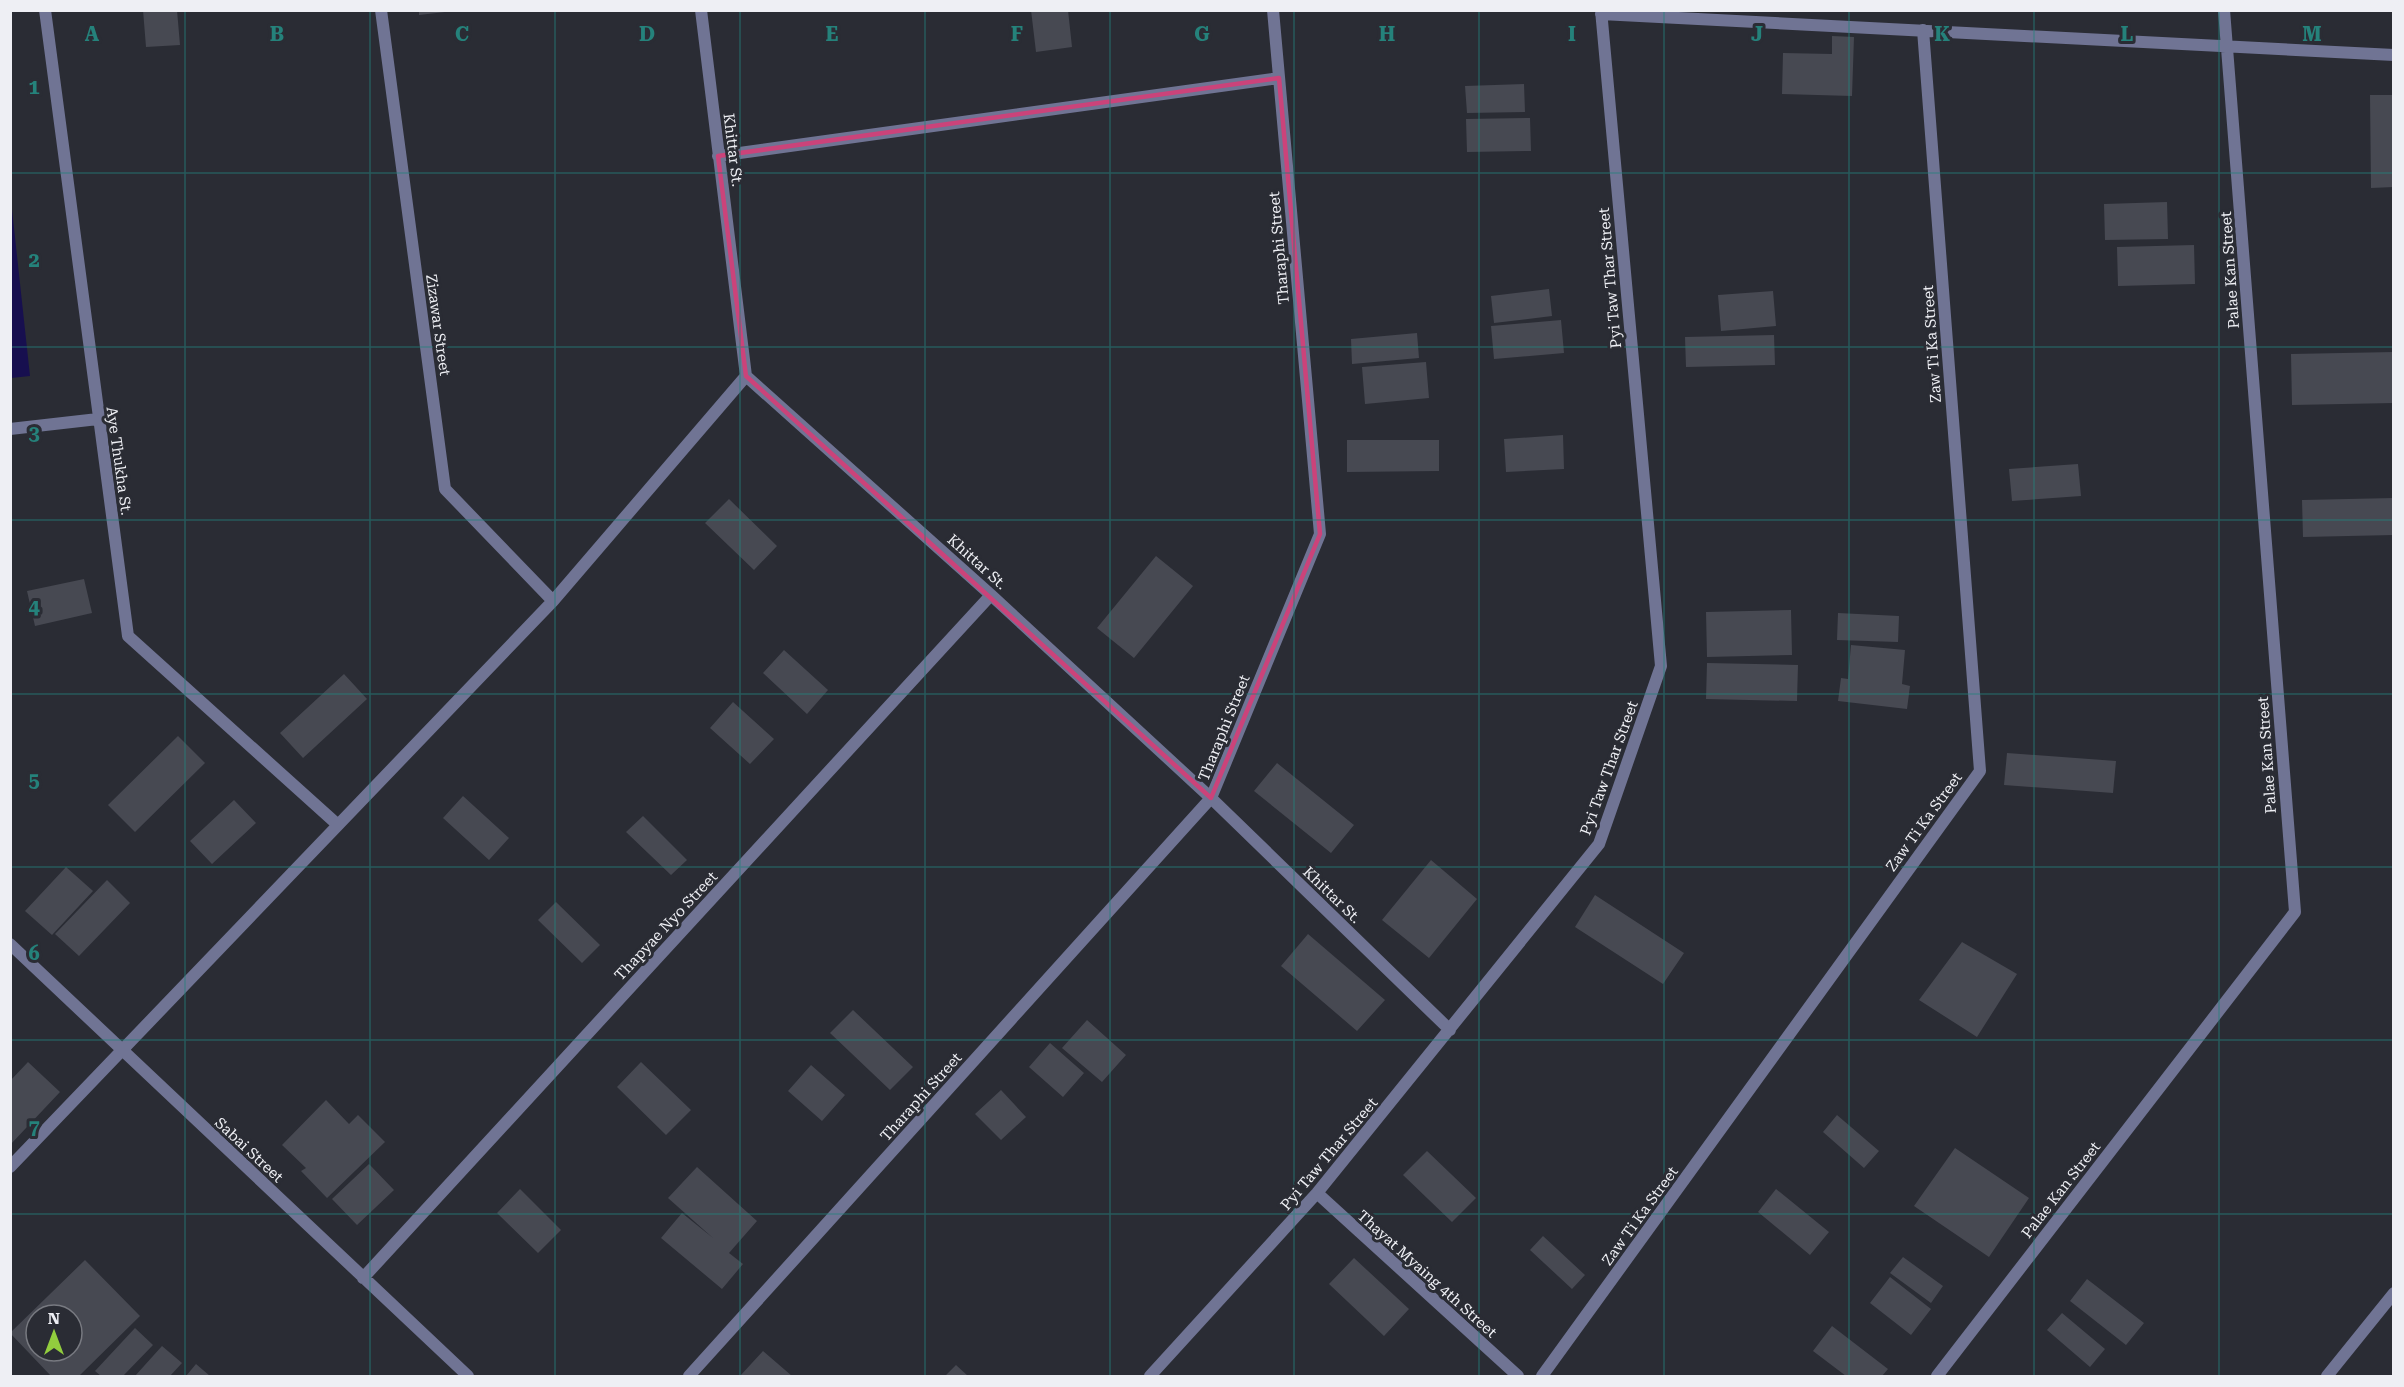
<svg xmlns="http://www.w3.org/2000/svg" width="2404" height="1387" viewBox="0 0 2404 1387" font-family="'Roboto Serif',serif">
	<rect width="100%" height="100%" fill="#2a2c34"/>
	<path fill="#170f4f" d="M10 191 30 376 11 378H10Z"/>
	<path fill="#474952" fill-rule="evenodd" d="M143 10H177L180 45 146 47Z
		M419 10H445V12L419 15Z
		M1031 10H1068L1072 47 1036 52Z
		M1832 36 1854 37 1852 96 1782 94 1783 53 1832 54Z
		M1524 84 1525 112 1467 113 1465 86Z
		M2370 95H2394V187L2371 188Z
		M1530 118 1531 151 1467 152 1466 119Z
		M2167 202 2168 239 2105 240 2104 204Z
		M2194 245 2195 284 2118 286 2117 247Z
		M1549 289 1552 316 1494 323 1491 296Z
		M1773 291 1776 326 1721 331 1718 295Z
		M1561 320 1564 353 1494 359 1491 326Z
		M1417 333 1419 358 1352 364 1351 339Z
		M1774 335 1775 365 1686 367 1685 337Z
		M2394 352V403L2292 405 2291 354Z
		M1426 362 1429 398 1365 404 1362 367Z
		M1563 435 1564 469 1506 472 1504 439Z
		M1347 440H1439V471L1347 472Z
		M2078 464 2081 496 2012 501 2009 469Z
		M2394 498V535L2303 537 2302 500Z
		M729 499 777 546 754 570 705 523Z
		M1156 556 1193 586 1134 658 1097 628Z
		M84 579 92 613 35 626 27 591Z
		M1791 610 1792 655 1707 657 1706 612Z
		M1838 613 1899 616 1898 642 1837 640Z
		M1851 645 1905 650 1902 684 1910 686 1907 709 1838 701 1841 678 1848 679Z
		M784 650 828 690 807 714 763 673Z
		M1707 663 1798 665 1797 701 1706 699Z
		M344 674 367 699 303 758 280 733Z
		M733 702 774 739 750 764 710 728Z
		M178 736 205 763 135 832 108 805Z
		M2007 753 2116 761 2113 793 2004 785Z
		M1277 763 1354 825 1331 853 1254 791Z
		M463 796 509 838 489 860 443 818Z
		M234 800 256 823 212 864 190 841Z
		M643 816 687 860 671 875 626 832Z
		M1431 860 1477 899 1429 958 1382 920Z
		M66 867 93 891 52 935 25 911Z
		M107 880 130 903 79 956 55 934Z
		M1595 895 1684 953 1663 984 1575 927Z
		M556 902 600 945 582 963 538 920Z
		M1308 934 1385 1000 1357 1031 1281 966Z
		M1962 942 2017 974 1977 1037 1919 1000Z
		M853 1010 913 1067 890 1090 830 1033Z
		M1087 1020 1126 1055 1102 1082 1062 1048Z
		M1050 1043 1084 1073 1063 1097 1029 1067Z
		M28 1062 60 1092 10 1145V1081Z
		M641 1062 691 1110 666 1135 617 1087Z
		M811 1065 845 1095 822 1121 788 1091Z
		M1001 1090 1026 1117 1001 1140 975 1114Z
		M326 1100 349 1124 358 1115 385 1142 327 1198 301 1171 306 1168 282 1145Z
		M1837 1115 1879 1151 1864 1168 1823 1132Z
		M1955 1148 2029 1198 1989 1257 1914 1206Z
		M1427 1151 1476 1198 1452 1222 1403 1175Z
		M369 1164 394 1190 357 1225 332 1199Z
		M697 1167 757 1221 729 1253 743 1264 722 1289 661 1238 682 1213 713 1238 668 1198Z
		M520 1189 561 1230 538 1253 497 1213Z
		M1776 1189 1829 1232 1810 1255 1758 1212Z
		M1543 1236 1585 1275 1572 1289 1530 1250Z
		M1903 1257 1943 1286 1931 1303 1890 1273Z
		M1354 1258 1409 1309 1384 1336 1329 1284Z
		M85 1260 140 1316 79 1376H51L10 1333ZM36 1315H72V1351H36Z
		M1890 1277 1931 1309 1911 1335 1870 1303Z
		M2087 1279 2144 1323 2126 1345 2070 1301Z
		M2062 1313 2105 1349 2090 1367 2047 1330Z
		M1832 1326 1888 1369 1882 1376H1846L1813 1351Z
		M135 1328 153 1345 123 1376H101L95 1371Z
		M162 1346 182 1363 170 1376H135Z
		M763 1351 792 1376H740Z
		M196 1364 210 1376H186Z
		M956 1365 968 1376H945Z"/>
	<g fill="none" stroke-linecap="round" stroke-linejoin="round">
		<path stroke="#707494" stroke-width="12" d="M45 10 128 636 338 825
			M381 10 445 489 553 601
			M701 10 746 376 991 595 1211 798 1450 1030
			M1601 14 2394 55
			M718 156 1279 78
			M10 429 98 419
			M10 944 468 1376
			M10 1167 553 601 746 376
			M1317 1193 1518 1376
			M363 1278 991 595
			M689 1376 1211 798 1320 534 1273 10
			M1150 1376 1317 1193 1599 844 1661 666 1601 10
			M1542 1376 1980 771 1923 30
			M1937 1376 2295 912 2224 10
			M2327 1376 2394 1293"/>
	</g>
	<path fill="none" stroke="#cb437a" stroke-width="4.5" stroke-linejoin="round" d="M1279 78 1320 534 1211 798 746 376 718 156Z"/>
	<path fill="none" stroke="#25827b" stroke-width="1.5" stroke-opacity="0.55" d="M185 10V1376M370 10V1376M555 10V1376M740 10V1376M925 10V1376M1110 10V1376M1294 10V1376M1479 10V1376M1664 10V1376M1849 10V1376M2034 10V1376M2219 10V1376M10 173H2394M10 347H2394M10 520H2394M10 694H2394M10 867H2394M10 1040H2394M10 1214H2394"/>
	<g text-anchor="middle" stroke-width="6" stroke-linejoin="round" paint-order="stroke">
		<g font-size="15" fill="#eeeff4" stroke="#2a2c34">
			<text transform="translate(733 150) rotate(83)" y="5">Khittar St.</text>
			<text transform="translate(1279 248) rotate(-95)" y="5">Tharaphi Street</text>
			<text transform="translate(2230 270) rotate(-94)" y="5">Palae Kan Street</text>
			<text transform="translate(1610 278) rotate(-95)" y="5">Pyi Taw Thar Street</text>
			<text transform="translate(438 325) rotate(82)" y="5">Zizawar Street</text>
			<text transform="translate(1932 344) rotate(-94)" y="5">Zaw Ti Ka Street</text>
			<text transform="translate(119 461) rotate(82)" y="5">Aye Thukha St.</text>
			<text transform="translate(977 562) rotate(42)" y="5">Khittar St.</text>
			<text transform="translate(1224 728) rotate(-68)" y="5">Tharaphi Street</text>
			<text transform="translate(2267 755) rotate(-94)" y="5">Palae Kan Street</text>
			<text transform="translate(1609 768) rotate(-70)" y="5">Pyi Taw Thar Street</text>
			<text transform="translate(1924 822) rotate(-54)" y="5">Zaw Ti Ka Street</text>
			<text transform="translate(1332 895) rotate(44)" y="5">Khittar St.</text>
			<text transform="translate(666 926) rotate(-47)" y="5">Thapyae Nyo Street</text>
			<text transform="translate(921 1097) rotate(-48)" y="5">Tharaphi Street</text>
			<text transform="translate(249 1150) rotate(43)" y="5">Sabai Street</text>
			<text transform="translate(1329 1154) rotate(-50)" y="5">Pyi Taw Thar Street</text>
			<text transform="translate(2061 1190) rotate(-52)" y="5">Palae Kan Street</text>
			<text transform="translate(1640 1216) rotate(-54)" y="5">Zaw Ti Ka Street</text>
			<text transform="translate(1427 1274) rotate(42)" y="5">Thayat Myaing 4th Street</text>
		</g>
	</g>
	<g font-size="20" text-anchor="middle" font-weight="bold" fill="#25827b" stroke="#2a2c34" stroke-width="6" stroke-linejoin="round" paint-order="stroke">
		<text x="92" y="41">A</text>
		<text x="277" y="41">B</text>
		<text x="462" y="41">C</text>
		<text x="647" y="41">D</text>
		<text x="832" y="41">E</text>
		<text x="1017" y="41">F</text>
		<text x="1202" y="41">G</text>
		<text x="1387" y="41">H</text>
		<text x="1572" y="41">I</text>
		<text x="1757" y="41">J</text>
		<text x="1942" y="41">K</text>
		<text x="2127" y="41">L</text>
		<text x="2312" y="41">M</text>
		<text x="34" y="94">1</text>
		<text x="34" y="267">2</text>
		<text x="34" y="440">3</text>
		<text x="34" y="614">4</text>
		<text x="34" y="787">5</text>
		<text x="34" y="960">6</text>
		<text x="34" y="1134">7</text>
	</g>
	<rect width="2404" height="1387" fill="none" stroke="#eeeff4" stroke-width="24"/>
	<g transform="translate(54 1333)"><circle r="28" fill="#2a2c34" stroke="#787a81" stroke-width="1.5"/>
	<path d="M0-4.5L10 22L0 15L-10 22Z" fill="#92cd3e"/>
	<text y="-9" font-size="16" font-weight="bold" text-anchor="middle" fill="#eeeff4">N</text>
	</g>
</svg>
